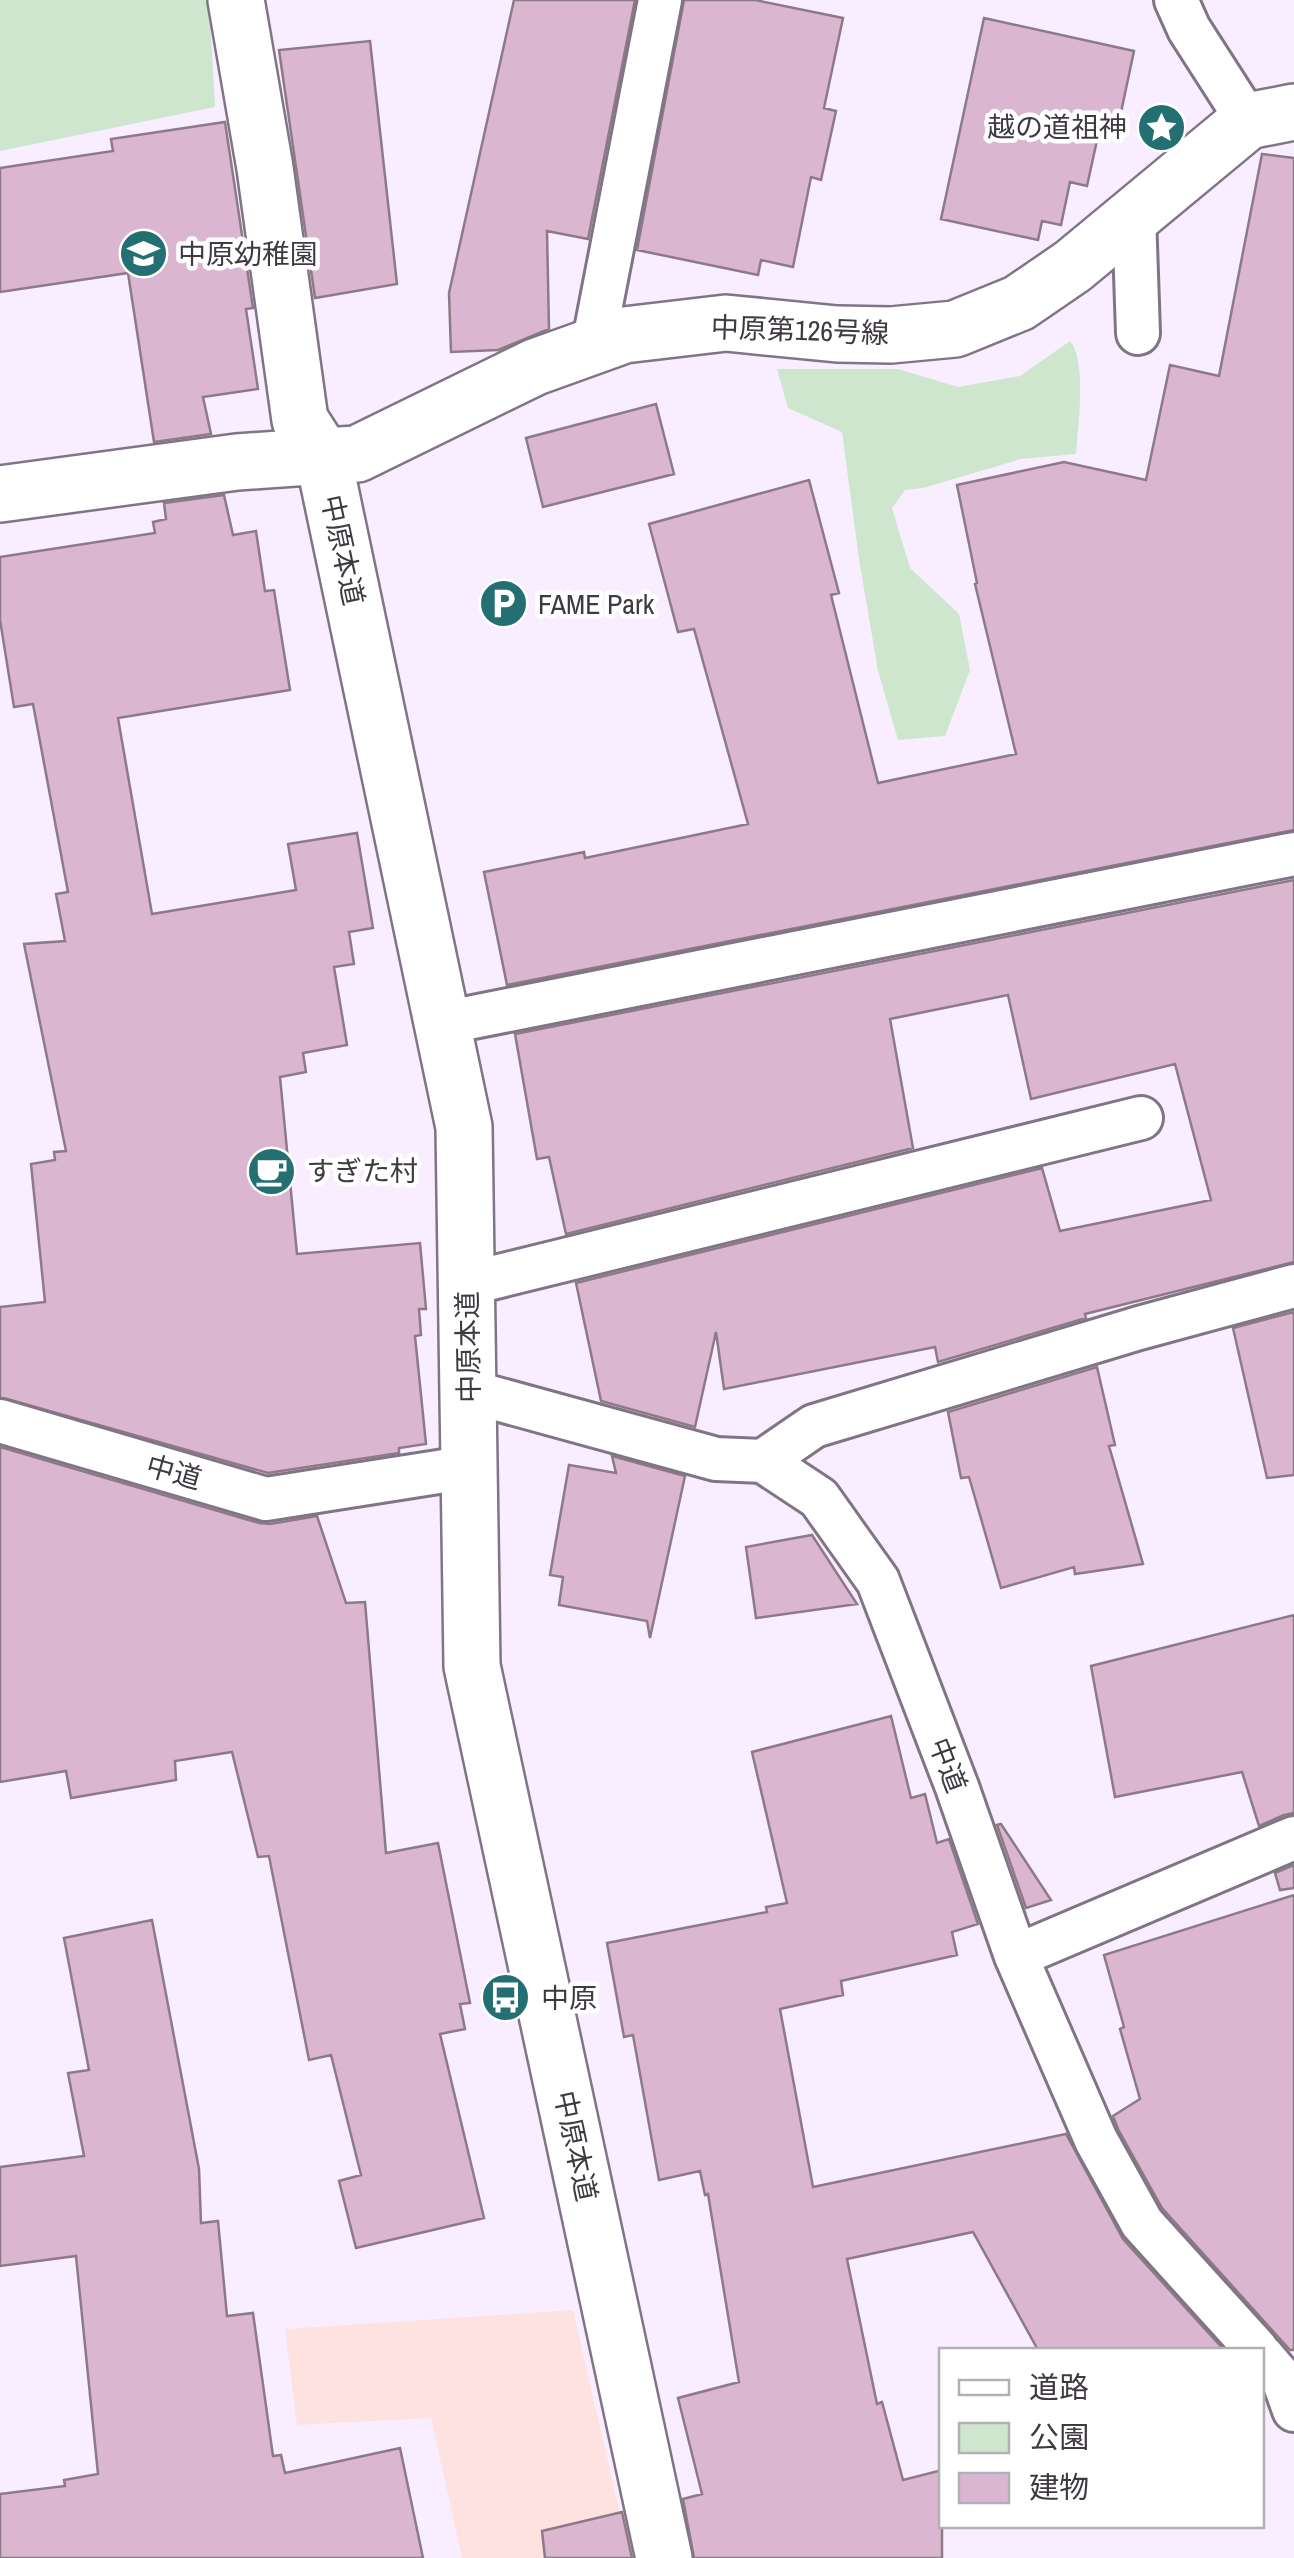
<svg xmlns="http://www.w3.org/2000/svg" width="1294" height="2558" viewBox="0 0 1294 2558" font-family="'Archivo Narrow','Noto Sans JP',sans-serif">
	<rect width="100%" height="100%" fill="#f9eeff"/>
	<path fill="#fde2e0" d="M573 2310 630 2558H462L431 2418 297 2425 285 2329Z"/>
	<path fill="#cee6ce" d="M0 0H209L215 107 0 151Z
		M1070 341C1087 362 1078 425 1076 454L1021 459 923 488 905 490 892 508 910 568 959 614 970 670 945 736 898 740 878 671 859 559 842 432 788 408 777 369H898L958 387 1020 376Z"/>
	<path fill="#dbb6d0" stroke="#8e7a87" stroke-width="2.5" d="M514 0H635L588 239 547 231 549 329 498 350 451 352 449 293Z
		M684 0H755L843 18 824 108 836 111 821 180 811 177 793 267 761 260 758 275 637 250Z
		M984 18 1134 51 1120 117 1103 113 1087 186 1070 182 1061 225 1042 221 1038 240 941 219Z
		M370 41 397 284 315 298 279 50Z
		M225 122 253 308 246 309 258 389 203 397 211 434 154 442 128 273 0 292V168L113 151 111 139Z
		M1262 154 1294 158V830L507 985 484 872 584 852 585 858 748 824 694 629 678 632 649 524 809 480 839 593 831 595 878 783 1016 754 975 584 977 583 957 485 1064 462 1146 480 1170 365 1219 376Z
		M656 404 674 474 543 507 526 438Z
		M224 495 233 535 256 531 265 591 274 590 290 690 118 718 152 914 296 890 288 844 357 833 373 928 349 932 354 964 334 967 347 1045 303 1053 306 1072 280 1077 297 1254 420 1243 426 1309H419L421 1335 415 1336 426 1444 399 1448V1453L268 1473 0 1397V1307L45 1302 31 1164 55 1160 54 1152 66 1151 24 944 65 941 56 894 68 892 33 704 14 707 0 620V557L155 533 153 522 166 519 164 503Z
		M1294 880V1262L1085 1314 1086 1318 938 1362 935 1347 724 1389 716 1332 695 1427 601 1401 576 1283 1042 1168 1060 1231 1211 1200 1175 1064 1031 1099 1008 995 890 1019 913 1148 566 1234 549 1157 537 1159 515 1034Z
		M1294 1312V1475L1267 1478 1233 1328Z
		M1097 1367 1115 1445 1109 1446 1143 1564 1075 1574 1074 1567 1001 1588 969 1477 961 1478 948 1412Z
		M0 1447 259 1523 270 1524 317 1516 346 1603 365 1602 386 1853 438 1843 470 2003 460 2004 465 2029 440 2034 484 2218 356 2248 339 2181 361 2175 331 2055 309 2060 269 1856 258 1857 232 1752 175 1761 176 1780 71 1798 66 1771 0 1782Z
		M612 1456 685 1476 650 1638 647 1621 559 1605 563 1577 550 1575 569 1465 616 1473Z
		M812 1535 857 1604 756 1618 746 1547Z
		M1294 1615V1813L1284 1815 1259 1826 1242 1772 1115 1797 1091 1666Z
		M891 1716 911 1798 925 1794 937 1843 949 1839 978 1924 952 1932 957 1955 841 1981 843 1995 780 2009 813 2187 1066 2134 1123 2239 1224 2350H1038L973 2232 847 2259 877 2404 882 2402 903 2480 942 2470V2558H694L683 2499 702 2494 678 2398 739 2382 708 2194 705 2195 700 2171 659 2180 633 2035 624 2037 607 1943 767 1912 766 1907 787 1903 752 1752Z
		M1001 1824 1051 1900 1026 1908 997 1825Z
		M1294 1865V1888L1280 1890 1275 1873Z
		M1294 1895V2350H1290L1162 2208 1118 2129 1113 2116 1140 2099 1120 2029 1124 2027 1104 1955Z
		M152 1920 199 2169 201 2223 218 2221 227 2316 253 2313 273 2456 281 2455 285 2473 400 2448 423 2558H0V2494L65 2486 64 2480 98 2474 76 2256 0 2266V2167L84 2156 68 2073 89 2070 64 1938Z
		M622 2512 632 2558H545L542 2531Z"/>
	<g fill="none" stroke-linecap="round" stroke-linejoin="round">
		<defs>
			<path id="service" d="M1176 0 1189 29 1248 121
				M1134 215 1138 333
				M593 346 660 0
				M443 1023 1294 854
				M467 1284 1141 1118
				M468 1391 716 1459 763 1461 819 1498 878 1581 957 1787 1016 1956 1096 2140 1142 2223 1257 2350
				M0 1421 266 1499 470 1467
				M763 1461 814 1426 1139 1328 1294 1286
				M1016 1956 1294 1838
				M1262 2356 1284 2382 1294 2410"/>
			<path id="minor" d="M236 0 265 168 300 420 323 456 357 454 535 367 624 335 726 323 837 334 891 335 955 329 1019 303 1073 266 1248 121 1294 112"/>
			<path id="tertiary" d="M0 494 237 462 323 456 464 1127 472 1666 664 2558"/>
		</defs>
		<use href="#service" stroke="#807486" stroke-width="48"/>
		<use href="#minor" stroke="#807486" stroke-width="60"/>
		<use href="#tertiary" stroke="#807486" stroke-width="60"/>
		<use href="#service" stroke="#fff" stroke-width="42"/>
		<use href="#minor" stroke="#fff" stroke-width="55"/>
		<use href="#tertiary" stroke="#fff" stroke-width="55"/>
	</g>
	<defs>
		<symbol id="sight-disc" viewBox="-11 -11 22 22"><circle r="9.5" fill="#246f72" stroke="#fff"/><path d="M0-6L1.8-2.2L6-1.7L2.9 1.2L3.7 5.4L0 3.3L-3.7 5.4L-2.9 1.2L-6-1.7L-1.8-2.2Z" fill="#fff"/></symbol>
		<symbol id="school-disc" viewBox="-11 -11 22 22"><circle r="9.5" fill="#246f72" stroke="#fff"/><path d="M0-5L7-2L0 1L-7-2ZM-4 1L0 2.5L4 1V4Q0 6-4 4Z" fill="#fff"/></symbol>
		<symbol id="parking-disc" viewBox="-11 -11 22 22"><circle r="9.5" fill="#246f72" stroke="#fff"/><path d="M-3.5-5.5H1a3.5 3.5 0 0 1 0 7H-1V5.5H-3.5ZM-1-3.4V-.6H.8a1.4 1.4 0 0 0 0-2.8Z" fill="#fff"/></symbol>
		<symbol id="cafe-disc" viewBox="-11 -11 22 22"><circle r="9.5" fill="#246f72" stroke="#fff"/><path d="M-5.5-4.5H6V0H3Q3 3.5 0 3.5H-2.5Q-5.5 3.5-5.5 0ZM3-3.2v2h1.7v-2ZM-6 4.5H4V6H-6Z" fill="#fff"/></symbol>
		<symbol id="bus-disc" viewBox="-11 -11 22 22"><circle r="9.5" fill="#246f72" stroke="#fff"/><path d="M-5-6H5V4H4V6H2V4H-2V6H-4V4H-5ZM-3.5-4V0h7V-4ZM-3.5 1.2v1.5H-2V1.2ZM2 1.2v1.5H3.5V1.2Z" fill="#fff"/></symbol>
	</defs>
	<g fill-rule="evenodd">
		<use href="#sight-disc" x="1134" y="100" width="55" height="55"/>
		<use href="#school-disc" x="116" y="226" width="55" height="55"/>
		<use href="#parking-disc" x="476" y="576" width="55" height="55"/>
		<use href="#cafe-disc" x="244" y="1144" width="55" height="55"/>
		<use href="#bus-disc" x="478" y="1970" width="55" height="55"/>
	</g>
	<g text-anchor="middle" stroke-width="9" stroke-linejoin="round" paint-order="stroke">
		<g font-size="28" fill="#3f3a42" stroke="#fff" text-anchor="start">
			<text x="1127" y="137" text-anchor="end">越の道祖神</text>
			<text x="178" y="264">中原幼稚園</text>
			<text x="538" y="614">FAME Park</text>
			<text x="306" y="1181">すぎた村</text>
			<text x="541" y="2008">中原</text>
		</g>
		<g font-size="28" fill="#3f3a42" stroke="#fff">
			<text transform="translate(800 330) rotate(2)" y="10">中原第126号線</text>
			<text transform="translate(343 550) rotate(78)" y="10">中原本道</text>
			<text transform="translate(468 1347) rotate(-91)" y="10">中原本道</text>
			<text transform="translate(174 1472) rotate(16)" y="10">中道</text>
			<text transform="translate(948 1765) rotate(69)" y="10">中道</text>
			<text transform="translate(576 2146) rotate(78)" y="10">中原本道</text>
		</g>
	</g>
	<rect x="939" y="2348" width="325" height="180" fill="#ffffff" stroke="#b2b0b3" stroke-width="2.5"/>
	<rect x="959" y="2380" width="50" height="15" fill="#ffffff" stroke="#b2b0b3" stroke-width="2.5"/>
	<text x="1029" y="2398" font-size="30" fill="#3f3a42">道路</text>
	<rect x="959" y="2423" width="50" height="30" fill="#cee6ce" stroke="#b2b0b3" stroke-width="2.5"/>
	<text x="1029" y="2448" font-size="30" fill="#3f3a42">公園</text>
	<rect x="959" y="2473" width="50" height="30" fill="#dbb6d0" stroke="#b2b0b3" stroke-width="2.5"/>
	<text x="1029" y="2498" font-size="30" fill="#3f3a42">建物</text>
</svg>
